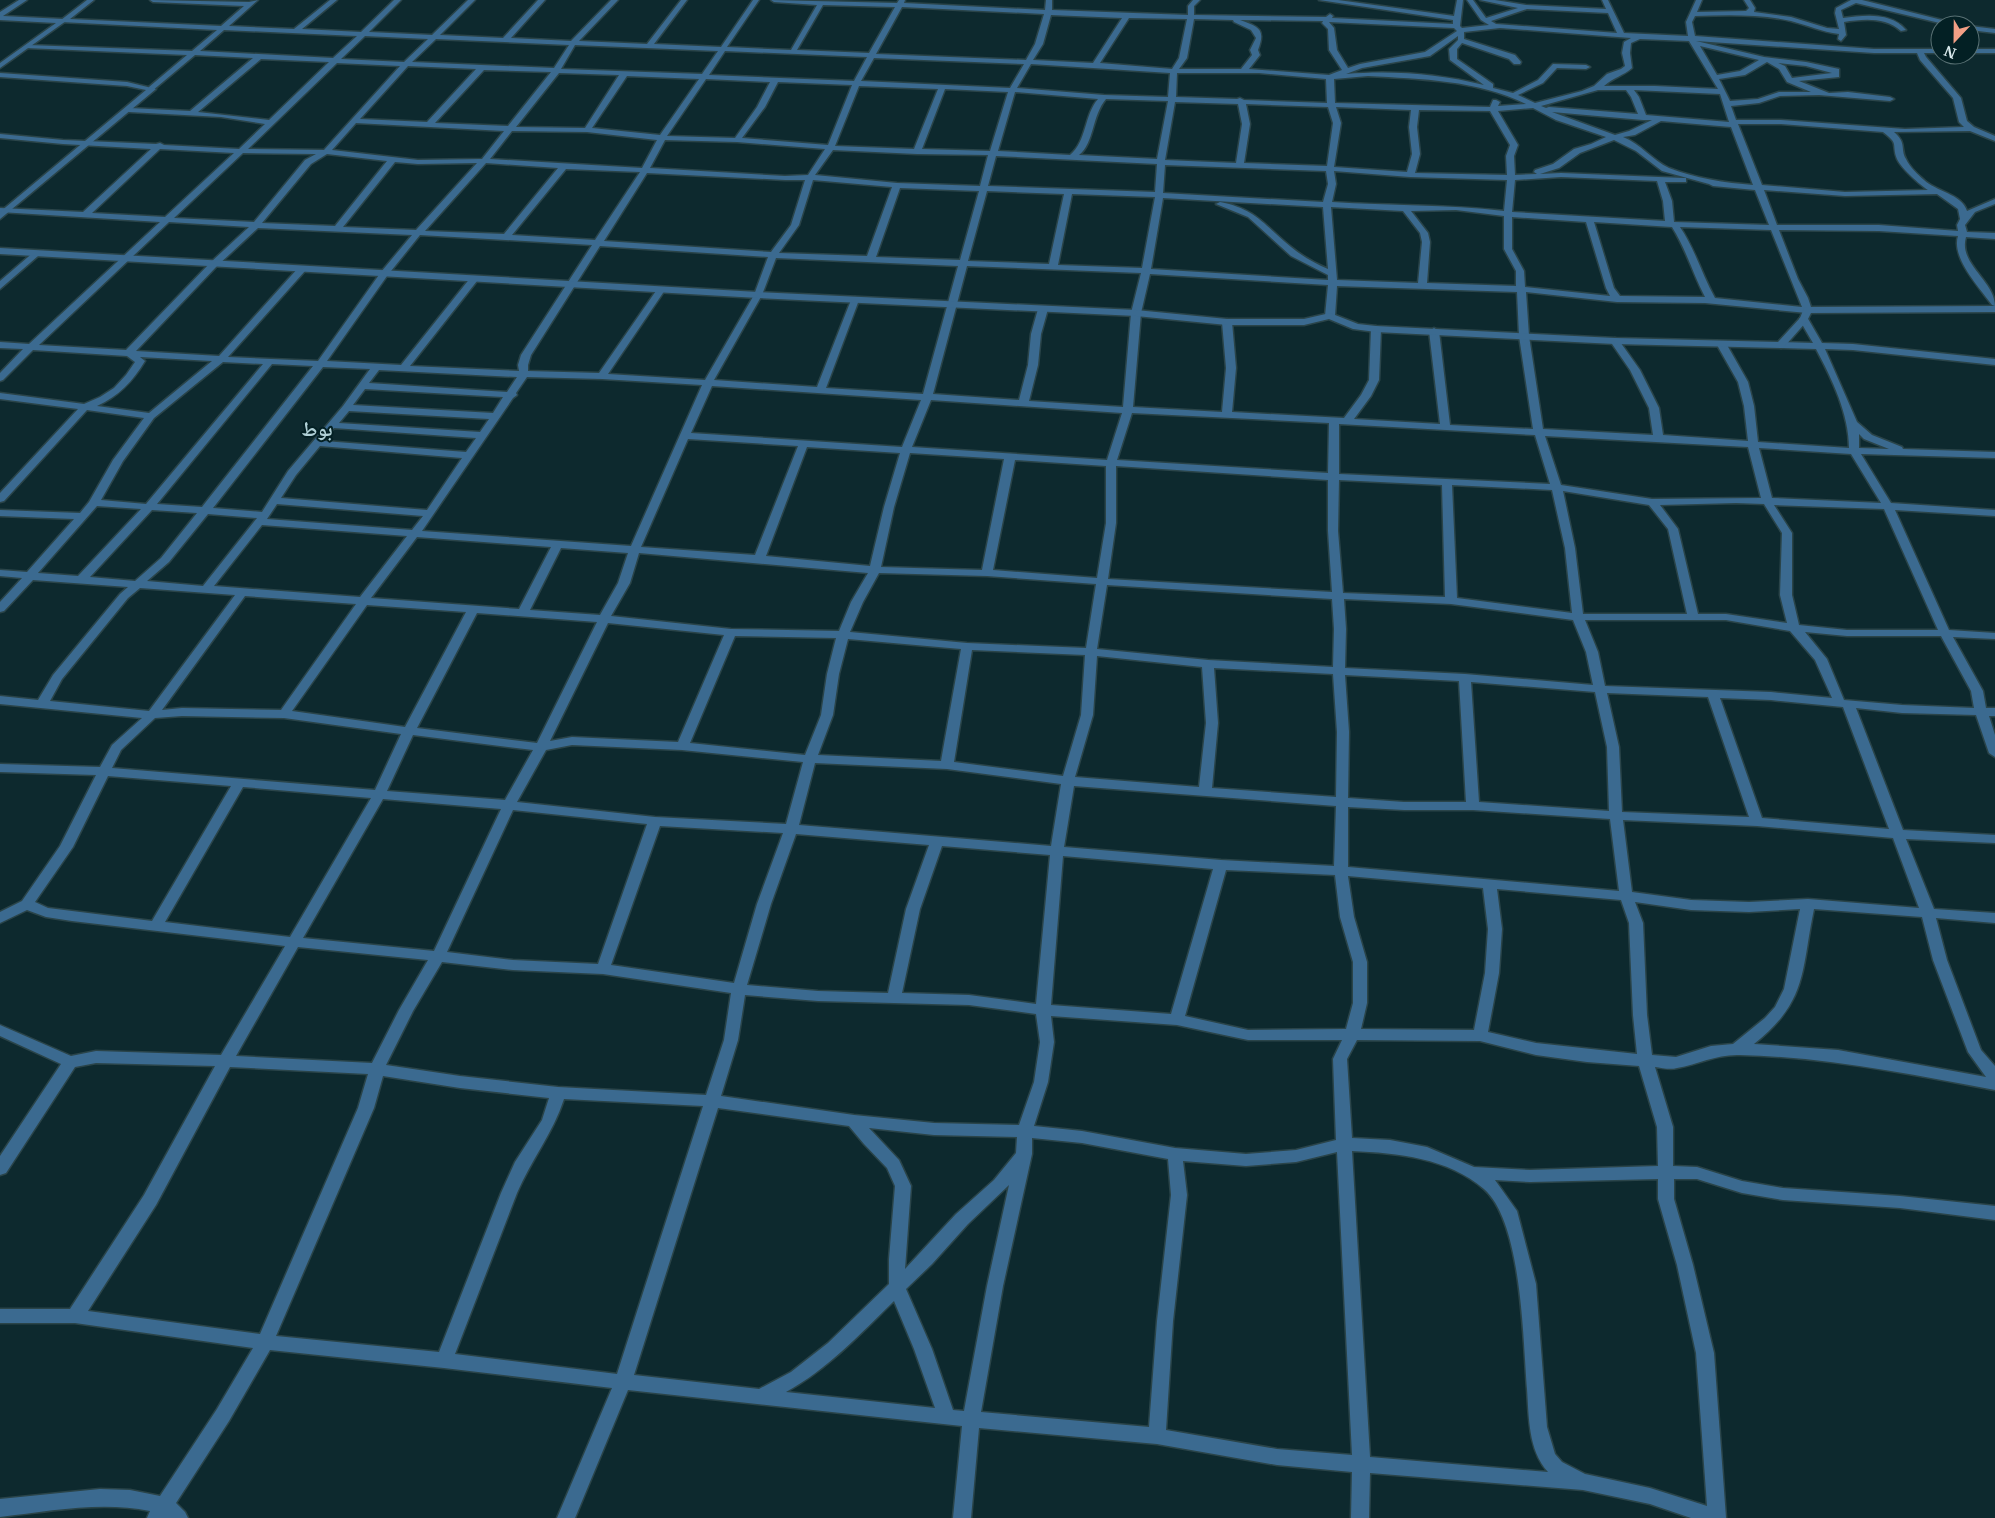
<svg xmlns="http://www.w3.org/2000/svg" width="1995" height="1518" viewBox="0 0 1995 1518" font-family="Merriweather,'Noto Naskh Arabic',serif">
	<rect width="100%" height="100%" fill="#0d292e"/>
	<g fill="none" stroke-linecap="round" stroke-linejoin="round">
		<defs>
			<path id="minor" d="M87 0H94L70 19 221 26 244 6 153 2 150 0 249 2 258 0 229 26 294 29 330 0H337L302 29 361 32 394 0H401L369 32 432 35 468 0H475L440 35 503 38 538 0H545L511 38 571 41 611 0H618L579 41 647 44 681 0H687L654 44 721 47 753 0H759L727 47 791 50 817 5 774 2 771 0 897 3 899 0H905L904 3 1045 10 1046 0H1052V10L1188 15V6L1193 0H1200L1194 6V15L1326 17 1330 14 1333 16 1332 18 1453 24V20L1319 0H1338L1454 16 1457 0H1463L1460 26 1462 28 1489 25 1481 20 1467 0H1473L1486 18 1518 8 1480 0H1495L1526 5 1606 9 1602 0H1608L1624 33 1688 36 1686 22 1696 0H1702L1697 12 1746 11 1749 8 1744 0H1750L1755 8 1754 12 1791 17 1827 28 1839 29 1835 13 1836 8 1851 0H1862L1958 24 1959 25H1948L1856 3 1841 10 1843 18C1865 15 1891 12 1906 30L1901 31C1885 17 1864 19 1844 22L1846 35 1841 41 1838 39 1839 34C1822 32 1807 25 1791 21 1760 14 1727 15 1695 16L1692 22 1695 36 1874 49H1940V53H1924L1926 57 1961 98 1967 121 1974 127 1995 136V141L1970 131 1894 132C1907 143 1900 149 1906 159 1909 166 1918 175 1924 180 1935 191 1962 194 1967 211L1995 199V204L1975 212 1965 225 1967 232 1995 233V239L1966 237C1958 264 1995 281 1995 306L1992 305C1980 288 1951 258 1958 236L1879 231 1779 230 1798 279 1808 298 1812 310 1807 313 1705 303 1617 302 1526 292 1529 336 1543 429 1653 435 1649 408 1630 370 1610 341 1615 338 1618 339 1640 370 1659 408 1663 435 1748 441 1744 406 1738 382 1717 345 1722 342 1727 345 1748 382 1754 406 1758 442 1849 448C1849 414 1832 379 1816 349L1781 348 1776 345 1781 342 1813 343 1799 319 1801 317H1807L1822 343 1853 344 1995 359V365L1853 350 1825 349 1857 422 1872 435 1902 447 1903 449 1995 452V458L1861 454 1891 503 1995 510V516L1895 510 1949 630 1995 633V639L1953 637 1983 691 1986 708H1995V716H1989L1995 735V757L1989 753 1976 715 1902 713 1856 708 1903 830 1995 835V843L1906 839 1934 909 1995 913V923L1936 918 1947 960 1981 1050 1995 1066V1090C1909 1074 1827 1057 1740 1055 1717 1054 1699 1064 1677 1068 1670 1070 1662 1068 1655 1067L1673 1127V1166L1697 1167 1742 1181 1783 1188 1900 1196 1995 1206V1220L1900 1208 1783 1200 1742 1193 1697 1179H1674V1199L1693 1265 1714 1353 1726 1518H1691L1650 1504 1583 1490 1370 1473 1369 1518H1351L1352 1472 1277 1465 1157 1444 979 1428 971 1518H953L962 1426 628 1390 575 1518H557L612 1388 444 1368 270 1350 229 1421 176 1503 185 1512 188 1518H147L150 1511C101 1501 50 1511 0 1517V1499L100 1489 130 1490 160 1496 217 1409 253 1348 75 1323H0V1309H70L144 1195 215 1066 96 1063 75 1067 6 1173 0 1175V1156L61 1064 0 1036V1025L71 1056 96 1051 221 1055 285 946 72 921 46 917 27 910 0 923V912L22 901 60 846 96 775 0 772V764L100 767 112 745 142 718 0 704V696L38 700 53 675 120 594 128 587 33 580 4 611 0 612V602L22 578 0 576V570L27 572 74 519 0 516V510L80 513 89 502 113 460 144 418 87 410 4 501 0 502V493L78 409 0 399V393L84 404 100 397 114 388 126 375 135 362 127 356 33 350 3 380 0 381V373L23 349 0 348V342L29 344 160 222 0 212V208L83 212 151 149 63 144 0 138V134L63 140 156 144 160 143 164 145 239 149 265 124 221 117 129 112 125 110 129 108 190 111 253 58 195 55 152 91H149V87L187 55 26 48V46L28 45 192 51 217 30 61 22V20ZM823 5 895 7 869 53 797 50ZM902 7 1044 14 1035 44 1026 60 876 54ZM1527 9 1608 13 1617 33 1496 24 1491 21ZM1051 15 1122 18 1093 63 1033 60 1043 44ZM1129 18 1187 19 1179 58 1172 69 1100 63ZM1194 19 1233 20 1234 22 1251 30 1256 38 1250 50 1252 55 1241 69H1179L1187 58ZM1240 20 1323 21 1322 23 1328 29 1329 50 1342 70 1329 75 1249 69 1260 55 1258 50C1266 29 1259 27 1240 20ZM1329 22 1454 28 1457 31 1425 52 1360 64 1348 68 1337 50 1334 28ZM1500 28 1631 38 1624 42 1622 53 1625 66 1621 69 1607 74 1594 86 1582 91 1535 103 1518 95 1543 83 1557 68 1586 69 1590 67 1586 65 1553 64 1538 80 1513 93 1493 88V84L1457 59V49L1462 43 1509 59 1514 64H1520L1521 62 1515 55 1464 39V32ZM224 30 357 36 333 58 200 51ZM365 36 428 39 404 62 341 59ZM1458 36V40L1449 49 1450 60 1484 85C1440 74 1392 70 1346 74L1362 68 1430 56ZM436 39 569 45 554 68 412 62ZM1640 39 1689 41 1718 89 1655 86H1604C1614 77 1623 76 1632 68L1630 53 1631 43ZM1696 41 1874 53H1917L1920 60 1953 98 1959 122 1964 127 1905 129 1781 120H1736L1731 106 1759 103 1780 96 1819 95 1890 101 1894 99 1890 97 1848 92 1829 93 1799 81 1839 77V69L1806 62 1764 57ZM575 45 718 51 702 74 561 69ZM1700 46 1759 60 1740 71 1717 75ZM725 51 867 57 854 81 709 75ZM874 58 1024 64 1010 88 861 81ZM261 59 329 62 269 120 198 112ZM1767 62 1779 69 1787 82 1811 92H1779L1758 99 1730 101 1719 79 1745 75ZM337 63 400 66 324 150 248 149ZM1778 63 1806 66 1832 73 1792 78 1785 66ZM1031 64 1170 73 1168 97 1104 95 1017 88ZM408 66 476 69 427 122 360 119ZM484 70 551 72 508 126 435 123ZM559 73 619 75 585 128 516 127ZM1177 73H1259L1326 79 1327 103 1244 100 1240 98 1237 99 1176 97ZM627 76 699 79 660 135 592 128ZM1368 76C1422 79 1477 80 1526 104L1498 106 1500 102 1496 100H1493L1490 107 1335 103 1334 79ZM706 79 770 82 757 107 735 138 667 136ZM778 82 852 85 828 145 742 138 765 107ZM859 86 938 89 914 149 835 146ZM945 89 1008 92 990 151 922 149ZM1598 90H1626L1631 97 1638 114 1549 107 1546 108 1541 106ZM1634 90 1720 94 1729 122 1646 115 1639 97ZM1015 92 1098 99C1084 115 1087 141 1070 155L998 151ZM1106 99 1168 101 1157 159 1079 155C1094 144 1092 115 1106 99ZM1175 102 1238 104 1242 124 1236 163 1165 160ZM1246 104 1328 107 1333 123 1327 166 1244 163 1250 124ZM1336 107 1411 110 1409 127 1412 154 1407 172 1334 167 1341 123ZM1533 108 1556 120 1606 137 1591 144 1574 149 1553 164 1535 170 1534 172 1537 174 1515 175 1514 156 1518 145 1498 111ZM1419 110 1490 111 1510 145 1506 156 1507 175 1415 173 1420 154 1417 127ZM1552 112 1643 120H1652L1629 131 1615 135ZM1661 121 1731 127 1753 185C1726 183 1694 178 1669 168 1652 160 1641 144 1623 137L1635 135ZM356 123 504 131 482 159 418 160 332 150ZM1738 124H1781L1883 132C1900 145 1891 143 1897 159 1901 168 1920 185 1928 190L1845 192 1762 185ZM512 131 587 132 657 140 642 168 490 159ZM665 140 737 142 825 149 808 175 785 176 650 168ZM1614 140 1636 151 1662 171 1709 184 1713 186 1755 190 1769 225 1674 222 1672 201 1665 182H1686V178H1683L1561 173 1540 174 1559 168 1580 153ZM160 149 234 153 165 217 92 213ZM833 150 917 154 988 155 980 186 897 183 815 175ZM243 153 316 154 305 160 254 222 174 218ZM327 154 387 161 335 226 262 223 311 164ZM996 156 1157 164 1155 192 988 186ZM395 162 418 164 477 163 416 230 343 227ZM486 163 558 168 504 234 425 231ZM1165 165 1326 171 1328 184 1323 202 1163 193ZM566 169 640 172 595 240 512 235ZM1334 171 1410 177 1507 180 1504 211C1447 204 1389 206 1332 202L1336 184ZM647 173 785 180H805L791 225 771 252 604 241ZM1561 177 1657 181 1663 201 1665 221 1512 212 1515 180ZM813 180 892 187 867 256 779 253 799 225ZM900 188 979 191 960 260 876 257ZM1764 190 1845 196 1937 194 1958 209 1960 219 1957 225 1958 231 1879 225H1777ZM987 191 1064 194 1049 264 968 261ZM1072 194 1155 197 1142 268 1058 265ZM1163 198 1323 207 1328 269C1314 263 1302 256 1291 247 1264 225 1256 209 1220 202L1216 204 1248 217 1291 256 1328 275V280L1151 269ZM1331 207 1403 211 1420 233 1422 242 1418 283 1337 280ZM1456 210 1504 216V249L1516 271V286L1427 283 1430 242 1428 233 1411 211ZM1512 217 1586 222 1606 288 1610 296 1525 287 1524 271 1512 249ZM169 222 249 227 211 262 126 350 39 345ZM1594 222 1672 227C1686 249 1693 274 1705 297L1620 296 1614 288ZM1680 227 1771 230 1802 307 1715 298C1702 275 1695 249 1680 227ZM258 228 412 235 381 272 318 361 228 357 305 271V267H299L219 356 136 351 217 266ZM420 235 592 245 521 355 518 365 519 371 410 366 477 281V277H471L401 365 327 361 387 276ZM600 246 768 257 754 295 705 380 608 374 665 290 661 287 658 288 599 373 528 371V365L531 355ZM776 258 958 266 923 394 826 388 859 300 855 297 851 300 817 387 714 380 762 295ZM967 266 1141 273 1131 313 1123 407 1029 401 1038 365 1041 334 1048 309 1043 306 1038 309 1031 334 1028 365 1019 400 933 394ZM1150 274 1328 285 1325 316 1330 319 1335 316 1337 286 1517 292 1519 336 1533 429 1450 425 1439 331 1434 328 1429 331 1440 424 1354 419 1371 396 1379 380 1381 329 1376 326 1371 329 1369 380 1361 395 1344 418 1232 412 1236 368 1232 322 1227 319 1222 322 1226 368 1222 412 1133 407 1141 313ZM140 357 212 361 149 413 97 406C119 396 133 381 145 361ZM223 362 263 364 146 504 101 500 123 461 154 418ZM272 364 313 366 202 507 157 504ZM323 367 370 369 343 406 288 471 262 512 213 508ZM379 370 517 377 507 392 369 383ZM527 377 602 379 702 385 631 546 422 531 513 398 517 395 516 393ZM712 386 921 400 902 447 691 433ZM365 389 503 397 493 413 353 405ZM931 400 1122 413 1107 460 912 447ZM349 411 489 419 480 432 339 423ZM1132 413 1329 423 1328 473 1117 460ZM1339 424 1535 435 1550 484 1339 474ZM334 428 476 438 466 452 324 441ZM1859 434 1864 439 1889 449 1859 448ZM1545 436 1748 447 1761 498 1652 499 1561 485ZM688 439 798 446 755 555 641 547ZM320 446 462 458 427 510 281 498 296 475ZM807 447 900 453 884 507 870 566 766 556ZM1759 448 1851 454 1881 503 1772 498ZM910 453 1004 459 982 570 881 567 894 507ZM1015 460 1106 466V523L1097 578 993 570ZM1116 466 1328 480V531L1332 592 1108 579 1116 523ZM1339 480 1442 485 1445 597 1343 593 1338 531ZM1452 485 1552 490 1565 548 1572 613 1457 598ZM1563 491 1649 505 1668 529 1687 614H1583L1575 548ZM1736 503 1764 504 1782 533 1780 595 1787 623 1726 614H1698L1678 529 1660 505ZM277 504 423 516 412 530 267 519ZM1774 505 1884 509 1938 630H1847L1799 625 1792 595V533ZM97 506 141 509 78 576 38 573ZM152 510 197 513 161 558 135 581 90 577ZM208 514 257 518 203 586 147 581 169 562ZM262 525 407 536 360 597 214 586ZM417 537 551 547 519 609 371 598ZM561 548 628 553 618 583 600 615 530 610ZM639 553 868 573 851 602 839 631 731 629 611 616 630 583ZM879 573 987 576 1096 584 1086 648 967 643 850 632 863 602ZM1107 585 1332 599 1334 629 1333 667 1208 660 1097 649ZM140 588 235 595 149 711 50 701 62 679 128 598ZM245 596 356 604 281 710 182 708 162 710ZM1344 599 1451 604 1573 620 1586 652 1593 685 1465 674 1345 668 1346 629ZM367 605 466 612 405 727 292 711ZM477 613 597 622 537 743 417 728ZM1585 620H1726L1790 631 1815 660 1832 698 1771 692 1605 686 1598 652ZM608 623 724 635 678 742 572 737 550 741ZM1805 632 1847 636H1941L1971 691 1974 708 1902 705 1844 700 1827 659ZM735 636 836 638 827 674 821 715 805 755 690 743ZM848 639 961 649 941 761 818 755 833 715 839 674ZM972 650 1085 655 1081 715 1063 776 954 762ZM1097 656 1202 667 1206 723 1199 787 1075 777 1093 715ZM1214 668 1333 674 1337 732 1336 797 1212 788 1218 723ZM1345 675 1459 681 1466 802H1404L1348 798 1349 732ZM1471 682 1595 692 1607 747 1609 811 1479 802ZM1607 693 1708 697 1749 817 1622 812 1619 747ZM1720 698 1771 700 1843 707 1889 829 1762 818ZM182 716 284 718 401 734 375 790 112 768 121 750 155 718ZM413 735 533 750 505 800 387 791ZM572 745 682 750 803 762 786 824 655 817 517 802 546 750ZM815 763 947 769 1061 784 1051 846 799 825ZM108 776 231 786 152 921 48 908 35 902 73 847ZM1074 786 1336 806 1334 866 1221 860 1064 847ZM243 787 371 798 290 937 165 922ZM383 799 501 809 434 951 303 938ZM1348 807 1404 810H1473L1610 819 1619 891 1348 867ZM513 810 647 824 598 964 513 960 447 952ZM1623 820 1757 826 1893 838 1919 908 1808 899 1749 902 1691 900 1632 892ZM660 826 783 833 757 904 734 983 611 965ZM796 834 929 845 906 909 888 993 818 991 747 985 771 904ZM942 846 1050 855 1036 1004 969 995 902 993 920 909ZM1063 856 1213 869 1171 1014 1051 1005ZM1226 870 1335 875 1340 917 1353 962V1003L1346 1029 1248 1030 1185 1016ZM1348 876 1483 888 1488 929 1485 973 1474 1030 1361 1029 1367 1003V962L1354 917ZM1497 889 1621 900 1629 923 1633 1015 1637 1054 1536 1043 1488 1032 1499 973 1502 929ZM1635 902 1691 910 1749 912 1800 909 1784 989 1775 1007 1765 1018 1733 1044 1711 1046 1676 1057 1652 1055 1647 1015 1643 923ZM1814 909 1922 917 1933 960 1968 1052 1986 1077 1838 1050 1754 1044C1808 1001 1801 971 1814 909ZM298 947 428 960 399 1010 372 1063 236 1056ZM442 962 513 970 603 974 731 993 724 1040 706 1095 558 1087 460 1076 386 1065 413 1011ZM745 995 818 1001 969 1005 1036 1014 1040 1042 1034 1082 1019 1125 934 1123 854 1115 721 1096 738 1040ZM1051 1016 1177 1025 1248 1040H1342L1333 1059 1336 1140 1296 1150 1246 1154 1175 1148 1082 1131 1034 1126 1048 1082 1054 1042ZM1357 1040 1480 1041 1536 1055 1587 1062 1639 1066 1657 1127 1658 1166 1530 1170 1474 1167 1427 1147 1390 1140 1352 1138 1347 1059ZM230 1067 368 1074 358 1108 260 1334 88 1311 156 1205ZM383 1076 460 1088 549 1098 542 1120 515 1162 501 1193 439 1352 276 1336 374 1108ZM564 1099 703 1106 617 1374 455 1354 517 1193C531 1160 553 1133 564 1099ZM718 1108 849 1126 864 1144 887 1168 895 1186 889 1259V1284L828 1343 791 1372 759 1389 634 1375ZM869 1128 934 1135 1017 1137 1016 1153 994 1180 956 1214 905 1269 911 1186 899 1160ZM1032 1138 1082 1143 1168 1159 1171 1195 1157 1321 1149 1427 981 1412 1003 1286 1032 1154ZM1352 1151C1398 1153 1448 1158 1484 1189 1522 1222 1523 1340 1527 1389 1529 1417 1528 1450 1548 1472L1370 1457ZM1337 1152 1352 1455 1277 1449 1166 1430 1173 1321 1187 1195 1183 1161 1246 1166 1296 1162ZM1658 1179V1199L1677 1265 1696 1353 1707 1506 1650 1488 1585 1474 1562 1462 1555 1454 1547 1427 1536 1284 1517 1211 1495 1180 1530 1182ZM1009 1185 987 1286 964 1411 953 1410 932 1349 906 1289 932 1264 968 1224ZM894 1301 914 1349 935 1408 786 1392C828 1369 860 1334 894 1301Z
				M1970 26 1995 29V33L1970 30Z
				M1970 49H1995V53H1970Z
				M35 251 39 254 38 256 0 289V281Z"/>
			<path id="tertiary" d="M19 0H27L3 16 63 19 66 21 0 68V63L56 23 0 20V12Z
				M0 73 127 82 156 89 0 219V212L146 90 127 86 0 77Z
				M0 248 758 292 1136 310 1227 319H1304L1330 313 1358 324 1376 326 1615 338 1778 342 1800 318 1804 308 1807 307 1995 306V312L1811 313 1807 321 1784 347 1781 348 1615 344 1376 332 1353 329 1329 319 1304 325H1227L1136 316 758 298 0 254Z"/>
		</defs>
		<use href="#minor" stroke="#2a4449" stroke-width="3"/>
		<use href="#tertiary" stroke="#2a4449" stroke-width="3"/>
		<use href="#minor" fill="#3b6a90" fill-rule="evenodd"/>
		<use href="#tertiary" fill="#3b6a90" fill-rule="evenodd"/>
	</g>
	<g text-anchor="middle" stroke-width="4" stroke-linejoin="round" paint-order="stroke">
		<g font-size="20" font-weight="bold" fill="#b0d0d6" stroke="#032024">
			<text x="317" y="436">بوط</text>
		</g>
	</g>
	<g transform="translate(1955 40) rotate(202)"><circle r="24" fill="#032024" stroke="#597174"/>
	<path d="M0-4L9 19L0 12L-9 19Z" fill="#f39f85"/>
	<text y="-8" font-size="14" font-weight="bold" text-anchor="middle" fill="#daeaed">N</text>
	</g>
</svg>
